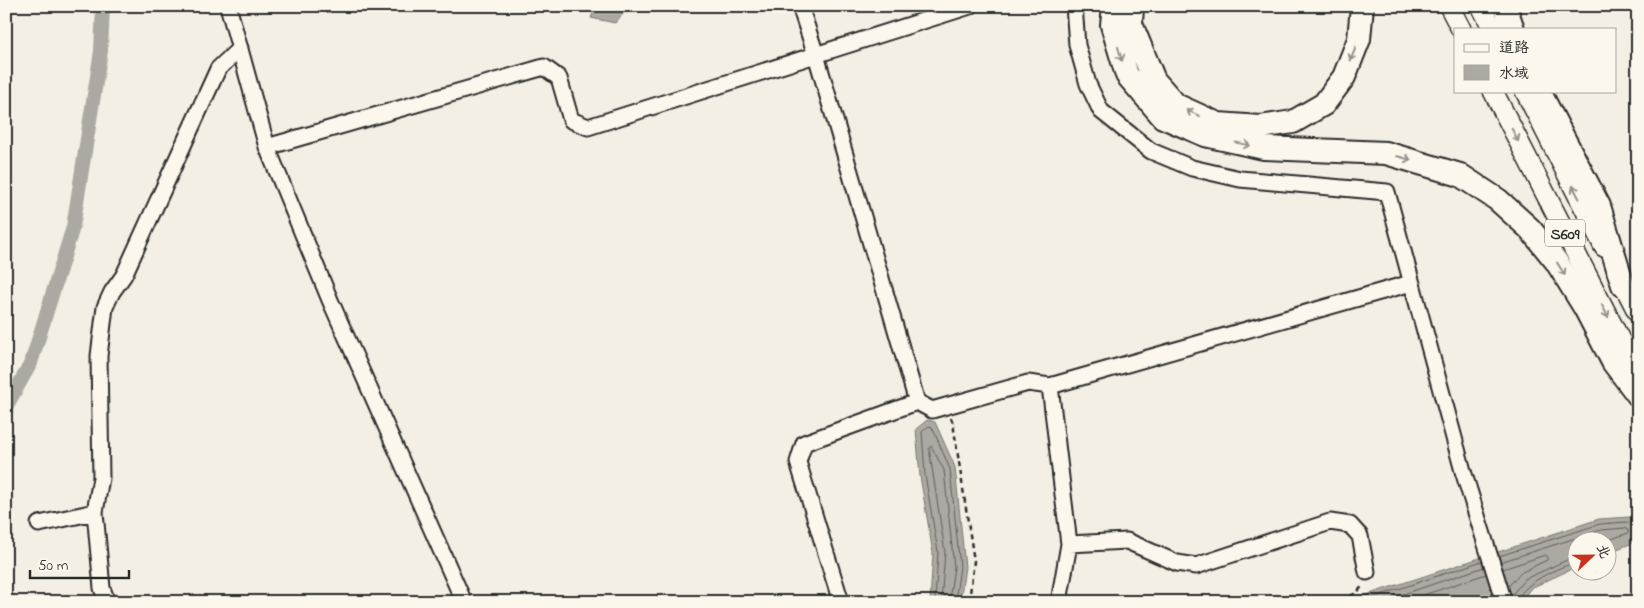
<svg xmlns="http://www.w3.org/2000/svg" width="1644" height="608" viewBox="0 0 1644 608" font-family="'Indie Flower','LXGW WenKai TC',sans-serif">
	<rect width="100%" height="100%" fill="#f3efe4"/>
	<filter id="ink" filterUnits="userSpaceOnUse"><feTurbulence type="fractalNoise" baseFrequency=".02" numOctaves="2"/><feDisplacementMap in="SourceGraphic" scale="10" xChannelSelector="R" yChannelSelector="G"/><feConvolveMatrix kernelMatrix="1 2 1 2 8 2 1 2 1" color-interpolation-filters="sRGB"/></filter>
	<g filter="url(#ink)">
		<path fill="#aca9a2" stroke="#787772" d="M596 6H630L615 23 591 18Z
			M927 420 935 422 955 467 965 567 960 602H930L933 553 920 476 916 429Z
			M1629 517 1638 522V541L1607 553 1606 540H1576V567L1531 588 1520 602H1345L1599 519Z"/>
		<g fill="none" stroke-linecap="round" stroke-linejoin="round">
			<path stroke="#5f5d5b" stroke-width="1" d="M1499 556 1600 524 1627 522 1638 526
				M1500 562 1601 530 1625 528 1628 530V533L1606 541
				M1503 569 1545 555 1548 557 1547 560 1520 573 1508 587
				M1511 596 1525 579 1576 556
				M935 602 938 552 925 475 922 432 929 426 932 427 950 469 960 567 955 602
				M941 602 945 552 929 448 931 446 944 470 954 567 949 602
				M1360 602 1482 561
				M1380 602 1484 567
				M1403 602 1486 574
				M1517 602C1519 585 1561 565 1576 563"/>
			<path stroke="#aca9a2" stroke-width="14" d="M6 407 31 363 73 227 101 51 103 6"/>
			<defs>
				<path id="minor" d="M228 6 267 147 330 300 464 602
					M800 6 816 55 917 402
					M1074 6 1077 45 1088 84 1101 111 1151 151 1192 168 1240 179 1387 192 1463 471 1504 602
					M267 147 544 67 559 78 571 120 588 127 970 6
					M1050 386 1069 544 1127 541 1177 563 1196 566 1330 522 1350 525 1360 536 1367 572
					M39 524 95 512
					M107 602 102 588 95 512 101 478 99 356 105 307 112 292 124 275 218 69 240 48
					M841 602 798 462 804 443 917 402 932 410 1028 383 1050 386 1411 283
					M1059 602 1069 544"/>
				<path id="major" d="M1449 6 1461 29
					M1481 6 1493 29
					M1493 91 1638 375
					M1525 91 1604 247
					M1617 272 1638 313"/>
				<path id="highway" d="M1114 6 1112 25 1127 75 1163 117 1205 135 1264 148 1386 153 1460 175 1498 200 1530 229 1556 261 1585 308 1613 362 1638 395
					M1132 6 1131 24 1154 80 1176 105 1218 124 1260 127 1293 122 1324 104 1344 77 1359 39 1362 6
					M1505 6 1513 29
					M1539 91 1599 206 1623 285"/>
			</defs>
			<use href="#minor" stroke="#2b2b2b" stroke-width="19"/>
			<use href="#major" stroke="#2b2b2b" stroke-width="22"/>
			<use href="#highway" stroke="#2b2b2b" stroke-width="26"/>
			<path stroke="#2b2b2b" stroke-width="2.5" stroke-dasharray="5 4" stroke-linecap="butt" d="M951 418 953 423 974 561 969 602
				M1315 602C1330 599 1356 601 1363 584"/>
			<use href="#minor" stroke="#fbf7ec" stroke-width="15"/>
			<use href="#major" stroke="#fbf7ec" stroke-width="19"/>
			<use href="#highway" stroke="#fbf7ec" stroke-width="22"/>
		</g>
		<defs><path id="oneway-shaft" d="M-6 0H5M1.5-3L5.5 0L1.5 3" fill="none" stroke-width="1.6" stroke-linecap="round" stroke-linejoin="round" transform="scale(1.25)"/></defs>
		<g stroke="#93918c">
			<use href="#oneway-shaft" transform="translate(1120 54) rotate(74)"/>
			<use href="#oneway-shaft" transform="translate(1353 54) rotate(112)"/>
			<use href="#oneway-shaft" transform="translate(1193 113) rotate(-156)"/>
			<use href="#oneway-shaft" transform="translate(1515 135) rotate(63)"/>
			<use href="#oneway-shaft" transform="translate(1243 144) rotate(12)"/>
			<use href="#oneway-shaft" transform="translate(1404 158) rotate(15)"/>
			<use href="#oneway-shaft" transform="translate(1576 192) rotate(-117)"/>
			<use href="#oneway-shaft" transform="translate(1561 269) rotate(58)"/>
			<use href="#oneway-shaft" transform="translate(1605 311) rotate(63)"/>
		</g>
	</g>
	<g text-anchor="middle" stroke-width="4" stroke-linejoin="round" paint-order="stroke">
		<rect fill="#fbf7ec" stroke="#696865" stroke-width="1" x="1545" y="219.5" width="40" height="27" rx="4"/>
		<g font-size="16" font-weight="bold" fill="#2b2b2b">
			<text x="1565" y="239">S609</text>
		</g>
	</g>
	<rect width="1644" height="608" fill="none" stroke="#fbf7ec" stroke-width="25"/>
	<rect x="12" y="12" width="1619" height="583" fill="none" stroke="#2b2b2b" stroke-width="2" filter="url(#ink)"/>
	<rect x="1454" y="28" width="162" height="65" fill="#fbf7ec" stroke="#a8a59f"/>
	<rect x="1464" y="44" width="25" height="8" fill="#fbf7ec" stroke="#a8a59f"/>
	<text x="1499" y="52" font-size="15" fill="#2b2b2b">道路</text>
	<rect x="1464" y="65" width="25" height="15" fill="#aca9a2" stroke="#a8a59f"/>
	<text x="1499" y="78" font-size="15" fill="#2b2b2b">水域</text>
	<g transform="translate(1592 556) rotate(68)"><circle r="24" fill="#fbf7ec" stroke="#a8a59f"/>
	<path d="M0-4L9 19L0 12L-9 19Z" fill="#c8321e"/>
	<text y="-8" font-size="14" font-weight="bold" text-anchor="middle" fill="#2b2b2b">北</text>
	</g>
	<path d="M30 570v8h99v-8" fill="none" stroke="#2b2b2b" stroke-width="2.5"/>
	<text x="38" y="570" font-size="15" fill="#2b2b2b" stroke="#fbf7ec" stroke-width="4" paint-order="stroke">50 m</text>
</svg>
